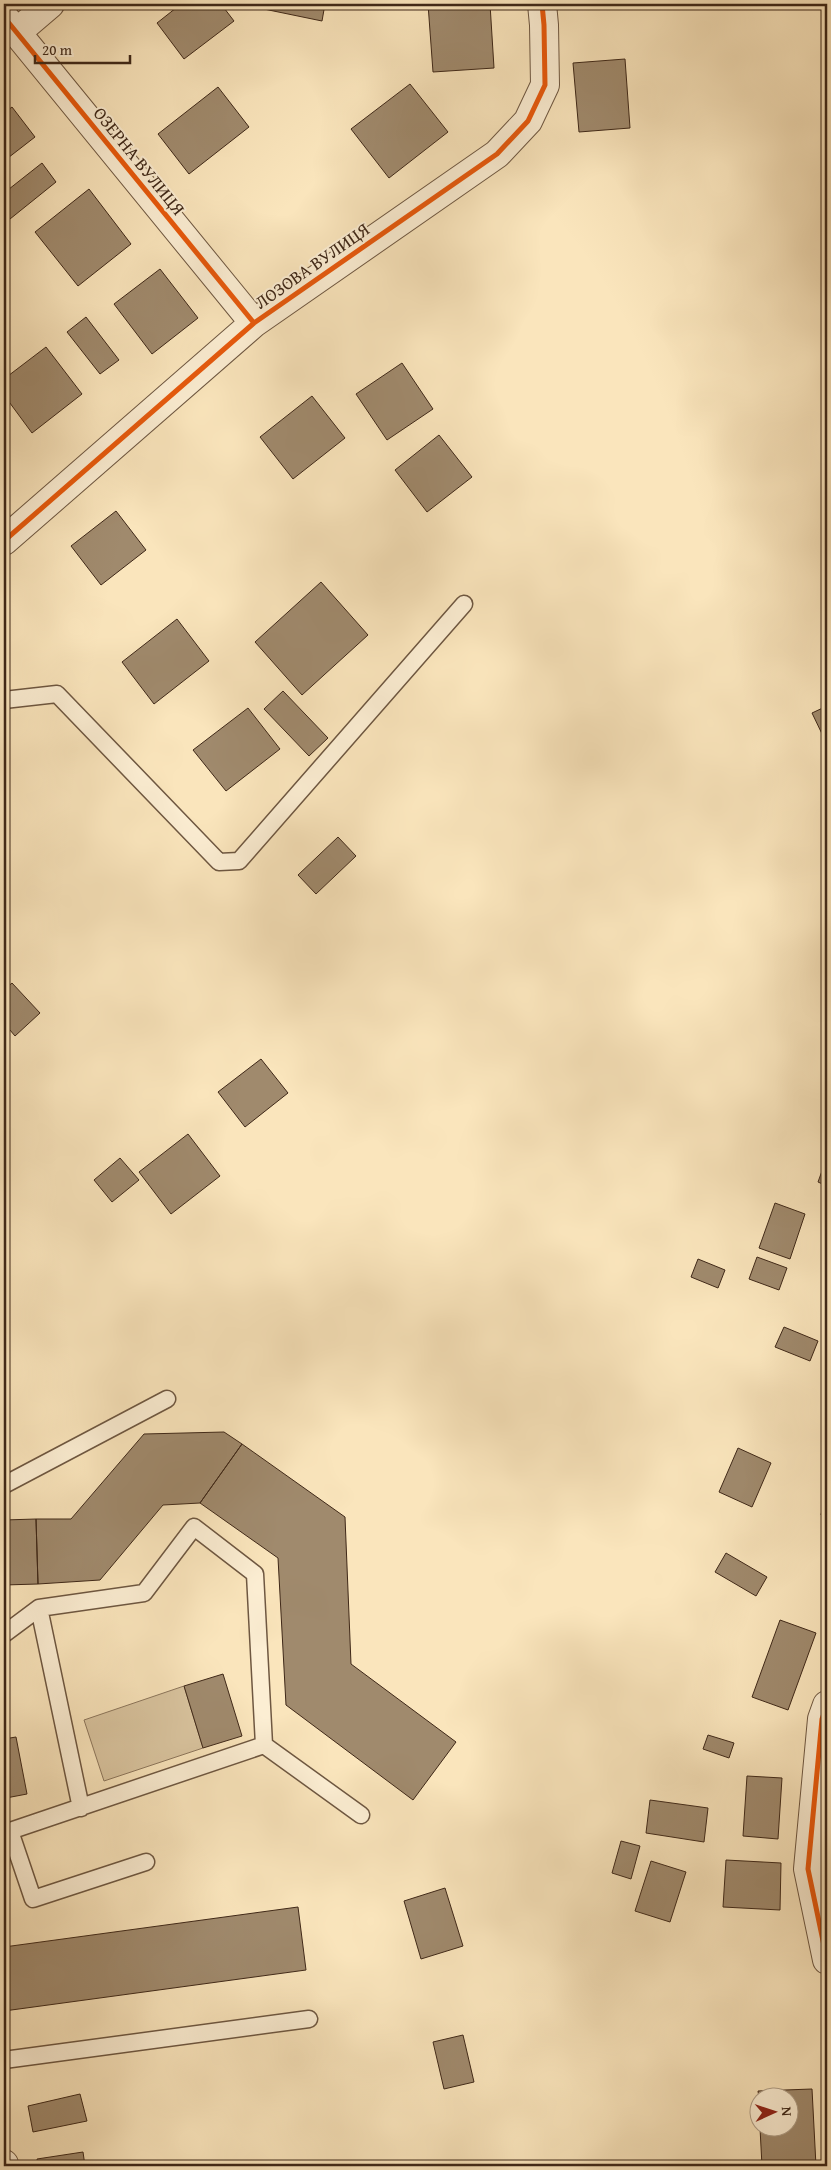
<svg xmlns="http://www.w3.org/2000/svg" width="831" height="2170" viewBox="0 0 831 2170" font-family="'Gentium Book Plus',serif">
	<rect width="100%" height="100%" fill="#fae5bc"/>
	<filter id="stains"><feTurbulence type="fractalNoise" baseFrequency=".004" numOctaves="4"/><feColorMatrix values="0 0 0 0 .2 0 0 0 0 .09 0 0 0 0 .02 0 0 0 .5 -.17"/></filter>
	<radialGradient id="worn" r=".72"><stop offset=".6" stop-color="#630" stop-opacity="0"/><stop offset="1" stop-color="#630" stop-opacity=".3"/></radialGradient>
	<path fill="#dac5a0" stroke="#8c765c" d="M184 1686 203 1748 104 1781 84 1720Z"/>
	<path fill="#a08a6d" stroke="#3f2818" d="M181 4H221L234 21 184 59 157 23Z
		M260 4H325L322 21 259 8Z
		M428 4H490L494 68 433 72Z
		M625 59 630 128 579 132 573 63Z
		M410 84 448 132 389 178 351 129Z
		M218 87 249 127 189 174 158 134Z
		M12 107 35 137 4 161V113Z
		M42 163 56 182 10 219 4 211V193Z
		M89 189 131 244 78 286 35 232Z
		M160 269 198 318 152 354 114 304Z
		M86 317 119 360 100 374 67 332Z
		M46 347 82 394 32 433 4 395V379Z
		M402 363 433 409 387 440 356 394Z
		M312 396 345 438 293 479 260 437Z
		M439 435 472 477 427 512 395 470Z
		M116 511 146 550 101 585 71 546Z
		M321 582 368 635 302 695 255 642Z
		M177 619 209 661 154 704 122 662Z
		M283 691 328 738 309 756 264 709Z
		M827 706V736L824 738 812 713Z
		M248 708 280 749 226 791 193 750Z
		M338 837 356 856 316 894 298 875Z
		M12 983 40 1013 15 1036 4 1023V990Z
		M261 1059 288 1093 245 1127 218 1092Z
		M188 1134 220 1176 171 1214 139 1172Z
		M827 1157V1186L818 1182Z
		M120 1158 139 1180 112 1202 94 1180Z
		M775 1203 805 1214 790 1259 759 1248Z
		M757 1257 787 1268 779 1290 749 1279Z
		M698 1259 725 1270 718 1288 691 1277Z
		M784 1327 818 1341 810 1361 775 1347Z
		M224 1432 242 1444 200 1503 163 1505 100 1580 38 1584 36 1519H71L144 1434Z
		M242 1444 345 1517 351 1664 456 1742 413 1800 286 1705 278 1558 200 1503Z
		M738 1448 771 1463 752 1507 719 1492Z
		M827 1483V1516L821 1515Z
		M36 1519 38 1584 4 1585V1520Z
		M726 1553 767 1577 756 1596 715 1572Z
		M780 1620 816 1633 788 1710 752 1697Z
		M223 1674 242 1736 203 1748 184 1686Z
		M708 1735 734 1743 729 1758 703 1749Z
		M16 1737 27 1794 6 1798 4 1800V1739Z
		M747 1776 782 1778 778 1839 743 1836Z
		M650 1800 708 1808 704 1842 646 1833Z
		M621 1841 640 1846 631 1879 612 1873Z
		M726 1860 781 1863 780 1910 723 1907Z
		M651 1861 686 1872 670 1922 635 1911Z
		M445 1888 463 1946 421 1959 404 1901Z
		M298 1907 306 1970 4 2011V1947Z
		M463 2035 474 2082 444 2089 433 2042Z
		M812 2089 816 2166H762L760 2128H788V2098H759L758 2091Z
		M80 2094 87 2121 33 2132 28 2106Z
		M83 2152 85 2166H38L37 2159Z"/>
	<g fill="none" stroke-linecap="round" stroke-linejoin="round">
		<defs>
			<path id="service" d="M4 700 57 694 219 862 239 861 464 604
				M4 1485 167 1399
				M39 1608 81 1808
				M4 1634 39 1608 144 1593 194 1527 255 1574 264 1745 361 1815
				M146 1862 33 1899 10 1831 264 1745
				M4 2060 309 2019"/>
			<path id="minor" d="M4 17 254 323
				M16 33 50 4
				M4 541 254 323 497 154 528 121 545 85 544 25 542 4
				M827 1705 822 1719 808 1869 827 1960
				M4 2164V2166"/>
		</defs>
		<use href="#service" stroke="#6e5741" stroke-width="19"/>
		<use href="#minor" stroke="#6e5741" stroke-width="30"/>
		<use href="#service" stroke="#fceed3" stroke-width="16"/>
		<use href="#minor" stroke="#fceed3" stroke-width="28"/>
		<defs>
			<path id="cycleway" d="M4 17 254 323
				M4 541 254 323 497 154 528 121 545 85 544 25 542 4
				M827 1705 822 1719 808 1869 827 1960"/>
		</defs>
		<use href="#cycleway" stroke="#fceed3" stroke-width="8"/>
		<use href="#cycleway" stroke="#e8590c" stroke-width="5"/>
	</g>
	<g text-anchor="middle" stroke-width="4" stroke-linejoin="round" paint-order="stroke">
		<g font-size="18" fill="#3f2818" stroke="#fceed3">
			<text transform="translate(139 161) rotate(51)" y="6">ОЗЕРНА ВУЛИЦЯ</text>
			<text transform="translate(312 266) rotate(-35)" y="6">ЛОЗОВА ВУЛИЦЯ</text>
		</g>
	</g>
	<rect width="831" height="2170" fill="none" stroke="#fae5bc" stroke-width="20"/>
	<rect x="5" y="5" width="821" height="2160" fill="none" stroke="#3f2818" stroke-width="2.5"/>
	<rect x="10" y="10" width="811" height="2150" fill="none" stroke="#3f2818"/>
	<g transform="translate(774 2112) rotate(87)"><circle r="24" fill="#fceed3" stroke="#b09f88"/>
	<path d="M0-4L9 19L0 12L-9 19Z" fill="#8f2418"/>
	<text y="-8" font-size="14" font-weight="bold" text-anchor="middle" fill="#3f2818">N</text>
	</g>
	<path d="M35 55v8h95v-8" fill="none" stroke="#3f2818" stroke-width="2.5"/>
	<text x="42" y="55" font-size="15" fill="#3f2818" stroke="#fceed3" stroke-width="4" paint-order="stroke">20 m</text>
	<rect width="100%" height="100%" filter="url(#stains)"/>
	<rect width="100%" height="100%" fill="url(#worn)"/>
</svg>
